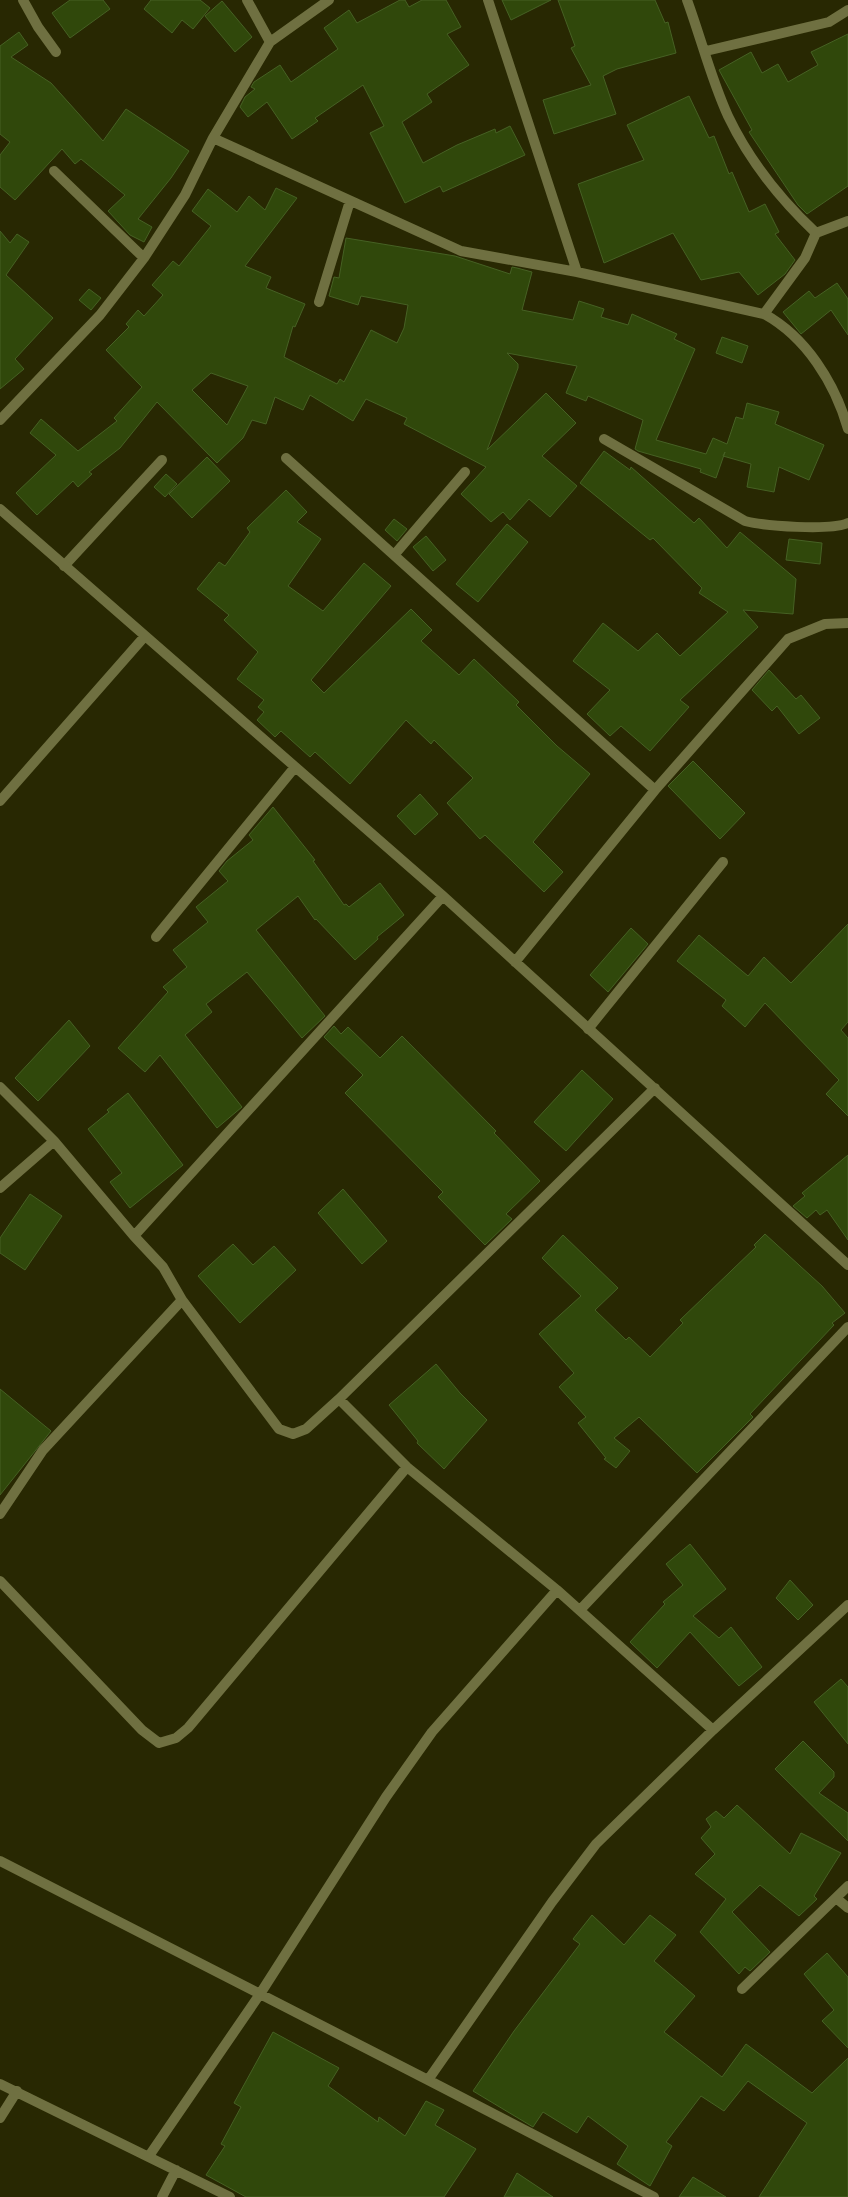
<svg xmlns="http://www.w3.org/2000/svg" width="848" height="2197" viewBox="0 0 848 2197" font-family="Inter,sans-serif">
	<rect width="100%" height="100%" fill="#282802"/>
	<path fill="#30480b" stroke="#466124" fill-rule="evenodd" d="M70 0H103L110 9 70 38 52 13Z
		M151 0H200L210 8 193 29 182 20 172 33 144 9Z
		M400 0H405L409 7 422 0H446L461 27 447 34 469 65 427 94 432 102 402 122 423 163 457 145 495 129 496 133 510 126 525 155 443 192 440 186 405 203 370 133 384 126 363 85 315 118 318 121 292 139 267 102 248 117 240 107 245 97 255 89 251 87 254 82 280 65 291 82 338 49 324 28 349 10 357 23Z
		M502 0H551L511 20Z
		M558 0H655L665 23 668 22 676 53 617 69 603 76 616 114 554 134 543 100 591 85 571 48 575 46Z
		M222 1 252 37 235 52 205 16Z
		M19 32 28 45 11 57 51 83 103 141 126 109 189 151 171 178 138 219 152 227 144 242 130 235 108 211 125 195 81 159 75 164 62 149 15 200 0 187V155L10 142 0 134V46Z
		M848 34V186L807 214 798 205 749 132 752 130 719 70 751 52 762 73 778 64 788 82 818 65 811 52Z
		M689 96 709 138 714 136 729 174 732 172 749 212 765 204 779 232 775 234 795 260 785 274 758 295 739 272 701 280 673 233 604 263 578 184 644 160 627 125Z
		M276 188 297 198 245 266 271 277 266 288 305 304 295 327 293 326 284 357 337 384 340 379 344 382 371 330 397 343 404 328 408 305 361 296 358 305 329 296 334 277 339 278 346 238 455 256 510 274 512 267 517 268 532 272 522 310 573 320 579 301 604 309 601 317 628 325 632 314 677 334 674 339 695 349 656 440 706 454 713 438 727 444 736 417 743 419 747 403 779 412 775 424 824 445 809 480 779 467 774 492 747 487 751 464 723 456 725 452 716 478 700 472 701 469 638 451 635 449 643 420 588 396 586 401 566 393 577 366 507 353 518 364V368L487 450 546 393 576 423 542 456 577 486 550 517 529 499 510 520 503 512 491 522 461 494 486 467 404 424 407 418 366 399 353 421 310 395 303 410 275 397 266 424 252 420 243 438 217 463 157 402 120 448 89 472 92 474 78 487 73 481 37 515 16 493 56 455 30 433 41 419 78 451 117 421 114 418 142 387 106 350 129 327 126 324 138 310 144 316 163 295 152 285 173 261 179 266 211 226 192 211 208 189 237 212 249 196 265 210ZM211 373 248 386 227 425 192 390Z
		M0 231 10 243 17 234 29 242 6 275 53 318 15 359 24 369 0 389Z
		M837 283 848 299V335L831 310 801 334 783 312 809 291 815 298Z
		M89 289 101 298 91 310 79 300Z
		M722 337 748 346 742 363 716 353Z
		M604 451 630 470 631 467 694 523 699 518 727 548 740 532 796 579 793 614 743 610 758 627 680 700 689 707 650 751 621 726 610 736 587 714 610 690 573 661 603 623 638 651 657 633 680 656 728 612 699 593 702 588 653 538 650 540 580 483Z
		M207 457 230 481 192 518 169 494Z
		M166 474 177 484 165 497 154 487Z
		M286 490 307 512 297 522 321 539 288 586 323 611 364 563 391 586 311 680 324 693 411 609 432 630 421 641 459 675 474 659 519 702 516 705 557 746 590 774 533 842 563 872 544 892 485 835 480 839 447 803 473 778 434 740 431 744 406 720 350 784 315 752 310 757 281 731 275 737 257 720 264 712 258 707 264 700 237 679 258 652 224 620 229 615 197 589 219 562 225 566 250 532 247 528Z
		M394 519 407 529 397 541 385 530Z
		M507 524 528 542 478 602 456 584Z
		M426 536 446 560 433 571 413 547Z
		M789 539 822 543 820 564 786 560Z
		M769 670 796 699 801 695 820 718 799 734 777 706 772 711 752 690Z
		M693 761 745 813 720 839 668 786Z
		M420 794 438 814 415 835 397 816Z
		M273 807 315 860 313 861 344 905 346 904 349 907 380 883 404 915 377 937 378 939 355 960 316 919 315 920 298 896 256 930 325 1016 302 1038 247 972 206 1004 212 1012 185 1035 242 1107 217 1128 160 1055 145 1072 118 1048 168 992 163 987 187 967 173 950 208 922 196 907 228 881 219 871 227 861 253 840 249 835Z
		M848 924V1022L841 1030 848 1038V1116L826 1094 839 1080 765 1003 745 1027 722 1006 726 1000 677 961 699 935 748 976 764 957 791 983Z
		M631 928 648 944 608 992 590 975Z
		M69 1020 90 1046 38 1101 15 1078Z
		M334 1026 341 1034 348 1027 380 1058 402 1036 496 1131 494 1133 540 1181 506 1214 512 1219 485 1245 438 1197 443 1192 345 1093 363 1075 324 1037Z
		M582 1070 613 1099 566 1151 534 1122Z
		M128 1093 183 1165 130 1208 110 1182 122 1173 88 1129 109 1112 107 1110Z
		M848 1155V1240L827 1210 820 1215 816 1210 807 1218 793 1206 805 1196 802 1193Z
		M343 1189 387 1241 362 1264 318 1213Z
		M30 1194 62 1216 25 1270 0 1253V1238Z
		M765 1234 822 1286 845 1313 832 1323 834 1325 750 1414 753 1417 697 1473 639 1417 614 1438 630 1451 616 1468 604 1459 606 1458 578 1423 586 1417 559 1387 574 1373 539 1334 581 1296 542 1258 563 1235 618 1288 595 1310 626 1340 629 1337 650 1357 683 1323 680 1320 756 1247 754 1245Z
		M233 1244 253 1265 274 1246 296 1270 240 1323 198 1276Z
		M436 1364 460 1393 487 1420 444 1469 417 1443 418 1441 389 1405Z
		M0 1389 51 1431 0 1495Z
		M690 1544 726 1589 693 1616 719 1638 731 1627 762 1667 739 1686 690 1632 657 1668 630 1642 665 1604 663 1602 683 1585 666 1564Z
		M790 1580 813 1605 798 1620 776 1598Z
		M841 1679 848 1687V1744L814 1702Z
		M803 1741 834 1772V1777L819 1793 848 1813V1841L775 1769Z
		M737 1805 790 1854 801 1833 841 1853 814 1896 817 1899 799 1916 760 1885 732 1912 770 1952 750 1971 745 1967 739 1974 700 1932 726 1899 695 1874 715 1854 701 1838 711 1827 706 1819 716 1811 724 1818Z
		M592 1915 624 1945 650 1915 676 1935 654 1961 695 1996 664 2032 722 2077 746 2044 812 2093 848 2058V2197H759L807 2123 748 2081 724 2111 701 2096 666 2142 672 2146 650 2186 617 2164 628 2146 588 2116 577 2133 543 2112 533 2127 473 2091 514 2031 580 1944 573 1939Z
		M827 1953 848 1977V2048L822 2021 834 2010 804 1974Z
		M273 2032 339 2068 328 2086 378 2122 379 2117 405 2136 426 2101 444 2110 435 2125 476 2149 444 2197H246L206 2175 225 2146 221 2144 241 2107 234 2103Z
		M517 2173 553 2197H504Z
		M693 2177 726 2197H679Z"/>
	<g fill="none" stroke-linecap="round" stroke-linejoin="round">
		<path stroke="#6f7041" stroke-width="10" d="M64 566 162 460
			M588 1029 723 862"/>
		<path stroke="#6f7041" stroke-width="10" d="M23 0 38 27 56 52
			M247 0 270 42
			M488 0 577 272
			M687 0C701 38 711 79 728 116 749 160 781 200 816 233
			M706 51 829 22 848 10
			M213 138 461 251 577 272 764 314 805 258 816 233 848 221
			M54 171 144 258
			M319 302 350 201
			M764 314C806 337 835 383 848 429
			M0 420 100 315 144 258 185 195 213 138 270 42 329 0
			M604 439 745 521C764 526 830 531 848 523
			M286 458 655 790
			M0 509 443 896 848 1265
			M395 554 465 472
			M0 801 145 636
			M156 937 295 767
			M515 962 655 790 788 639 825 624 848 623
			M0 1087 54 1141
			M0 1188 54 1141 134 1236 163 1267 182 1300 279 1429 293 1434 306 1429 339 1399 407 1467 557 1590 713 1730 596 1844 552 1902 428 2080 654 2197
			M134 1236 443 896
			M339 1399 655 1088
			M0 1514 43 1450 182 1300
			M0 1581 142 1730 159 1743 176 1738 188 1728 407 1467
			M580 1610 848 1327
			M713 1730 848 1605
			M0 1861 428 2080
			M836 1898 848 1908
			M742 1989 848 1886
			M0 2084 230 2197
			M0 2118 17 2091
			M149 2156 260 1994 386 1797 432 1732 557 1590
			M162 2197 176 2170"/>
	</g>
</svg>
